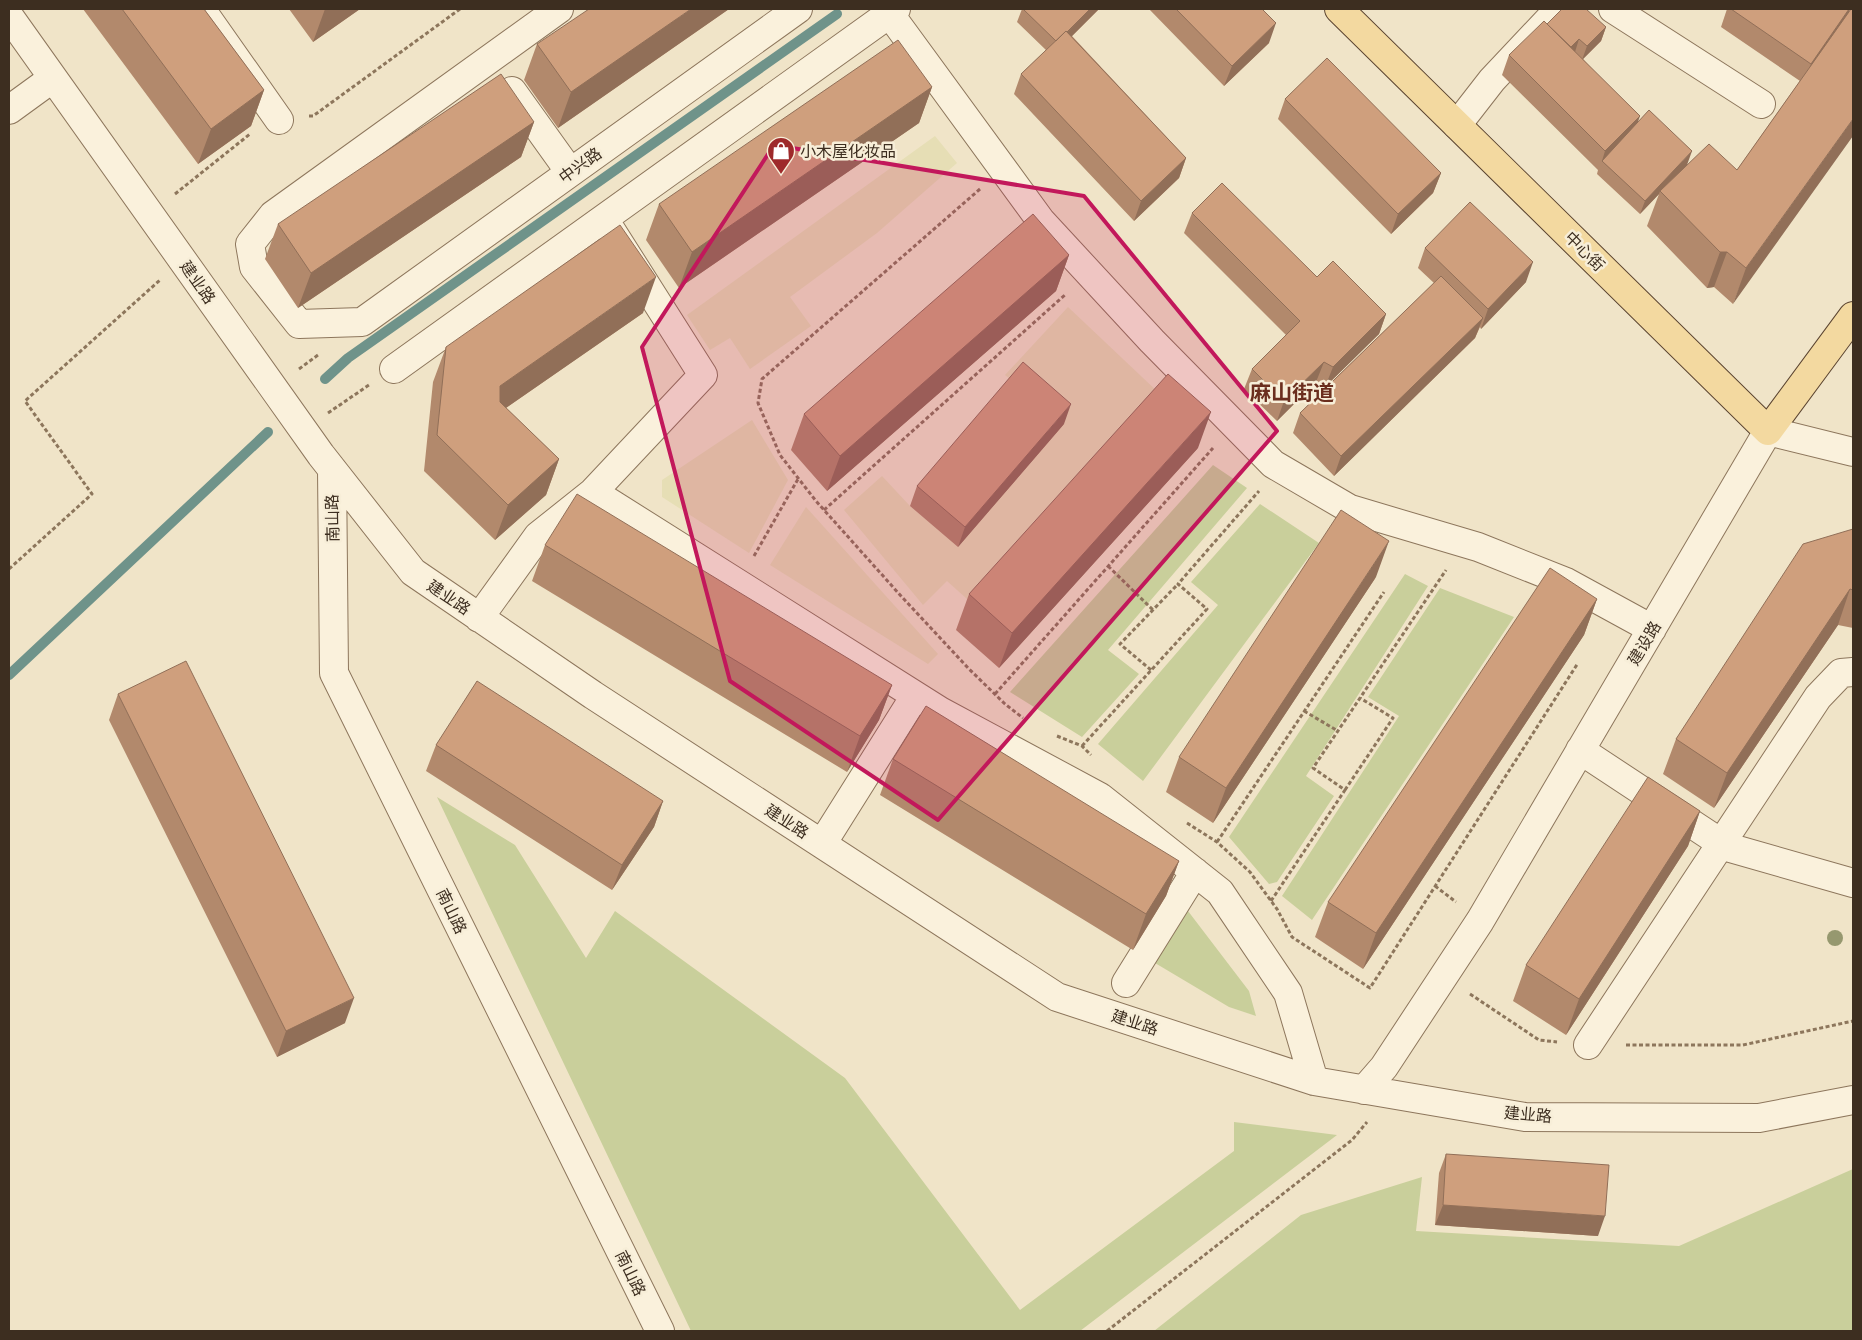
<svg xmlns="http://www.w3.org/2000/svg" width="1862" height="1340" viewBox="0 0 1862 1340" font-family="'Source Serif 4','Noto Sans SC',serif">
	<rect width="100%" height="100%" fill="#f0e4c8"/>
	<path fill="#e6deb5" d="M935 136 957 163 877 233 790 297 811 326 750 369 730 338 710 350 687 315Z
		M1068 307 1160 394 967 599 947 581 923 605 844 510 882 476 910 506 958 546 1064 423 1005 375Z
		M752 420 788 480 749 553 662 497V480Z
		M806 507 938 654 928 664 770 565Z"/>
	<path fill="#c9cf9b" d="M1213 465 1247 488 1108 650 1139 674 1082 737 1010 692Z
		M1260 504 1319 543 1143 781 1098 744 1218 605 1191 582Z
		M1405 574 1428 586 1306 776 1334 796 1277 882 1269 884 1229 837Z
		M1440 588 1514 617 1312 920 1282 896 1399 716 1368 697Z
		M437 797 515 845 586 958 615 911 845 1078 1020 1310 1234 1151V1122L1337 1135 1080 1331H691Z
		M1188 911 1249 991 1256 1016 1229 1007 1155 963Z
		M1853 1169V1331H1154L1301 1215 1422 1177 1416 1231 1679 1246Z"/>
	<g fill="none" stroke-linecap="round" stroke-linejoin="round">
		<path stroke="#6f938a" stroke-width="10" d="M325 379 348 358 837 14
			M9 675 268 432"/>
		<defs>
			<path id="minor" d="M201 9 279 120
				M559 9 273 215 250 244 254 267 299 324 362 322 798 9
				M1613 9 1761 104
				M889 13 1041 221 1152 341 1273 464 1350 509 1478 547 1566 582 1652 629
				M9 16 321 455 413 572 593 695 1057 997 1314 1081 1525 1117 1759 1118 1853 1100
				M512 91 570 172
				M9 110 53 78
				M1457 125 1492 80 1559 9
				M604 219 703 375 593 492 940 711 1100 797 1220 892 1288 993 1314 1081
				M394 369 896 9
				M332 469 334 673 660 1331
				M479 618 538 536 592 493
				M1580 750 1727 847 1853 883
				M822 844 915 696
				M1126 983 1195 872
				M1588 1045 1818 697 1841 673 1853 672
				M1364 1090 1384 1067 1480 921 1768 431 1853 452"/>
			<path id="major" d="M1339 9 1768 431 1853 316"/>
		</defs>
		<use href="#minor" stroke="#8d765c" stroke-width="30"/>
		<use href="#major" stroke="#5b4430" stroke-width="30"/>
		<path stroke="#8d765c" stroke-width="3" stroke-dasharray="4 2.5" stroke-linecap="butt" d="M309 116H313L460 9
			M980 189 762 379 758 403 780 455 816 501 901 596 969 669 1005 704 1023 718
			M175 194 250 134
			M299 369 318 355
			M328 413 369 385
			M824 510 1066 294
			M754 556 798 479
			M1108 566 1153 610
			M9 569 92 494 25 401 160 280
			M1151 670 1120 644 1178 584
			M995 694 1213 448
			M1304 711 1338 731
			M1057 736 1082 746 1091 755
			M1082 746 1207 609 1178 584 1259 491
			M1345 790 1393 718 1360 698
			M1187 823 1217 842 1250 872 1277 909 1292 937 1370 988 1578 663
			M1217 842 1384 592
			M1435 886 1456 902
			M1271 901 1345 790 1313 768 1446 570
			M1470 994 1539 1040 1557 1042
			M1626 1045H1743L1853 1021
			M1107 1331 1352 1140 1367 1122"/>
		<use href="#minor" stroke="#faf1dc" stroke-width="28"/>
		<use href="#major" stroke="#f3d9a0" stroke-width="28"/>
	</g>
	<circle fill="#96986f" cx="1835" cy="938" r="8"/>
	<path fill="#b2896c" d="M83 9H204L264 90 251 126 198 164Z
		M289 9H360L313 42Z
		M729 9 558 128 524 80 537 44Z
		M1022 9H1099L1072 36 1186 158 1179 178 1134 221 1014 94 1021 74 1046 50 1017 22Z
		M1149 9H1262L1269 43 1224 86Z
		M1727 9H1850L1733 304 1714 287 1707 288 1647 226 1659 194 1640 214 1597 174 1598 170 1502 75 1509 55 1547 24 1606 27 1601 41 1583 59 1638 122 1687 165 1737 170 1800 81 1721 27Z
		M932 87 919 123 679 288 646 240 659 204Z
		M1285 99 1441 173 1433 193 1391 234 1278 119Z
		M534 122 521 157 298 308 265 259 278 224Z
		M1192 213 1317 277 1386 314 1379 334 1325 387 1316 382 1277 421 1244 389 1252 369 1286 335 1184 233Z
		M1425 248 1526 282 1481 329 1480 327 1475 338 1334 476 1293 433 1300 413 1434 283 1418 268Z
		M1069 255 1056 291 827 491 791 450 804 414Z
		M643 313 506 408 559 459 546 495 495 540 424 471 433 382 446 347Z
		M1064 424 958 547 910 506 917 486Z
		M1198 448 999 668 956 630 969 594Z
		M1853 529V628L1838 625 1714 808 1663 774 1676 739Z
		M545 545 892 685 879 720 847 772 532 581Z
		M1376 577 1213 823 1166 792 1179 757Z
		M1597 599 1584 635 1363 969 1315 937 1328 902Z
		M118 694 345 1023 277 1057 109 720Z
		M436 745 663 801 654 827 612 890 426 771Z
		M893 759 1179 861 1166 896 1133 950 880 795Z
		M1700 811 1688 846 1566 1035 1513 1001 1526 965Z
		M1446 1154 1598 1236 1435 1225 1439 1173Z"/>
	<path fill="#916f58" d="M325 9H360L313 42Z
		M691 9H729L558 128 571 92Z
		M1090 9H1099L1052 56 1057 43Z
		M1849 9H1850L1844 25 1804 83 1811 64Z
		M1276 23 1269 43 1224 86 1232 66Z
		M1606 27 1601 41 1582 60 1587 46Z
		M1579 39 1575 52 1570 48Z
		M932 87 919 123 679 288 692 252Z
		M264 90 251 126 198 164 211 129Z
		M1640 116 1633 136 1602 161 1605 151Z
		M1853 119V136L1733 304 1746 268Z
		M534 122 521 157 298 308 311 273Z
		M1692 151 1687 165 1660 191 1659 194 1640 214 1645 201Z
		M1186 158 1179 178 1134 221 1141 201Z
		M1441 173 1433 193 1391 234 1398 214Z
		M1720 252H1727L1714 287 1707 288Z
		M1069 255 1056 291 827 491 840 456Z
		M1533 262 1526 282 1481 329 1488 309Z
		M656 277 643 313 487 421 500 386Z
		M1386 314 1379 334 1325 387 1333 367Z
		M1483 318 1475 338 1334 476 1341 456Z
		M1324 362 1316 382 1277 421 1284 401Z
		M1071 404 1064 424 958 547 965 527Z
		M1211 412 1198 448 999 668 1012 633Z
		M559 459 546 495 495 540 508 505Z
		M1389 541 1376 577 1213 823 1226 788Z
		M1850 589 1838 625 1714 808 1727 773Z
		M1597 599 1584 635 1363 969 1376 933Z
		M892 685 879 720 847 772 860 736Z
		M663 801 654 827 612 890 622 865Z
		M1700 811 1688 846 1566 1035 1579 999Z
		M1179 861 1166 896 1133 950 1146 914Z
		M354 998 345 1023 277 1057 286 1031Z
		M1443 1205 1605 1216 1598 1236 1435 1225Z"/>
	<path fill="#cf9f7d" stroke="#916f58" d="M122 9H204L264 90 211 129Z
		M589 9H691L571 92 537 44Z
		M1023 9H1090L1067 32 1066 31 1056 41Z
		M1176 9H1262L1276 23 1232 66Z
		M1562 9H1586L1606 27 1587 46 1579 39 1571 47 1547 24Z
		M1731 9H1849L1811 64Z
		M1851 9H1853V119L1746 268 1727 252H1720L1660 191 1709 144 1737 170Z
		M1544 21 1640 116 1605 151 1509 55Z
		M1066 31 1186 158 1141 201 1021 74Z
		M898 40 932 87 692 252 659 204Z
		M1327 58 1441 173 1398 214 1285 99Z
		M501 74 534 122 311 273 278 224Z
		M1649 110 1692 151 1645 201 1602 161Z
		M1222 183 1317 277 1333 261 1386 314 1333 367 1324 362 1284 401 1252 369 1300 321 1192 213Z
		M1470 202 1533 262 1488 309 1425 248Z
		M1033 214 1069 255 840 456 804 414Z
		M620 225 656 277 500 386V402L559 459 508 505 437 435 446 347Z
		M1441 276 1483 318 1341 456 1300 413Z
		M1023 362 1071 404 965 527 917 486Z
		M1168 374 1211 412 1012 633 969 594Z
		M577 494 892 685 860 736 545 545Z
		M1341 510 1389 541 1226 788 1179 757Z
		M1853 529V590L1850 589 1727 773 1676 739 1803 544Z
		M1550 568 1597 599 1376 933 1328 902Z
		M186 661 354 998 286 1031 118 694Z
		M477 681 663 801 622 865 436 745Z
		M926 706 1179 861 1146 914 893 759Z
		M1648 777 1700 811 1579 999 1526 965Z
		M1446 1154 1609 1165 1605 1216 1443 1205Z"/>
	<path fill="#c2185b" fill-opacity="0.2" stroke="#c2185b" stroke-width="4" stroke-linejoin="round" d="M774 145 1084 196 1277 431 938 820 730 681 642 347Z"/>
	<defs>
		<symbol id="shop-pin" viewBox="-11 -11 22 30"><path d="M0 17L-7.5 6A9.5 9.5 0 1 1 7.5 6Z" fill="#9e2a2b" stroke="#f7eed8"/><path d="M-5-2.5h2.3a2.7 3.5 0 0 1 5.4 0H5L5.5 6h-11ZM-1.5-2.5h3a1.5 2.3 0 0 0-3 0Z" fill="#fff"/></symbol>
	</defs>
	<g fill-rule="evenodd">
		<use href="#shop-pin" x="765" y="135" width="32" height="43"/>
	</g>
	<g text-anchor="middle" stroke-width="5" stroke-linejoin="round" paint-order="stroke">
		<g font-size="16" fill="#3d2e20" stroke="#f7eed8" text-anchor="start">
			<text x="800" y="157">小木屋化妆品</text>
		</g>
		<g font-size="16" fill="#3d2e20" stroke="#f7eed8">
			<text transform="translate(580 165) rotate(-36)" y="6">中兴路</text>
			<text transform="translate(1585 251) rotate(45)" y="6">中心街</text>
			<text transform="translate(198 282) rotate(55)" y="6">建业路</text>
			<text transform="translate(332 518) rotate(-91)" y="6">南山路</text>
			<text transform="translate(449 597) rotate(34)" y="6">建业路</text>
			<text transform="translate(1644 643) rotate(-59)" y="6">建设路</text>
			<text transform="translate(787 821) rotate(33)" y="6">建业路</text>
			<text transform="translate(452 911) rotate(64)" y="6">南山路</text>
			<text transform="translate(1135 1022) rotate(18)" y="6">建业路</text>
			<text transform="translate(1528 1114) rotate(5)" y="6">建业路</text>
			<text transform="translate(631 1273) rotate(64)" y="6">南山路</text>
		</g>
		<g font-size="21" font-weight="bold" fill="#6b2e1e" stroke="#f7eed8">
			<text x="1292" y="400">麻山街道</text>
		</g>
	</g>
	<rect width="1862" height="1340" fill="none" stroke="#3d2e20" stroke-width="20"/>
</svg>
